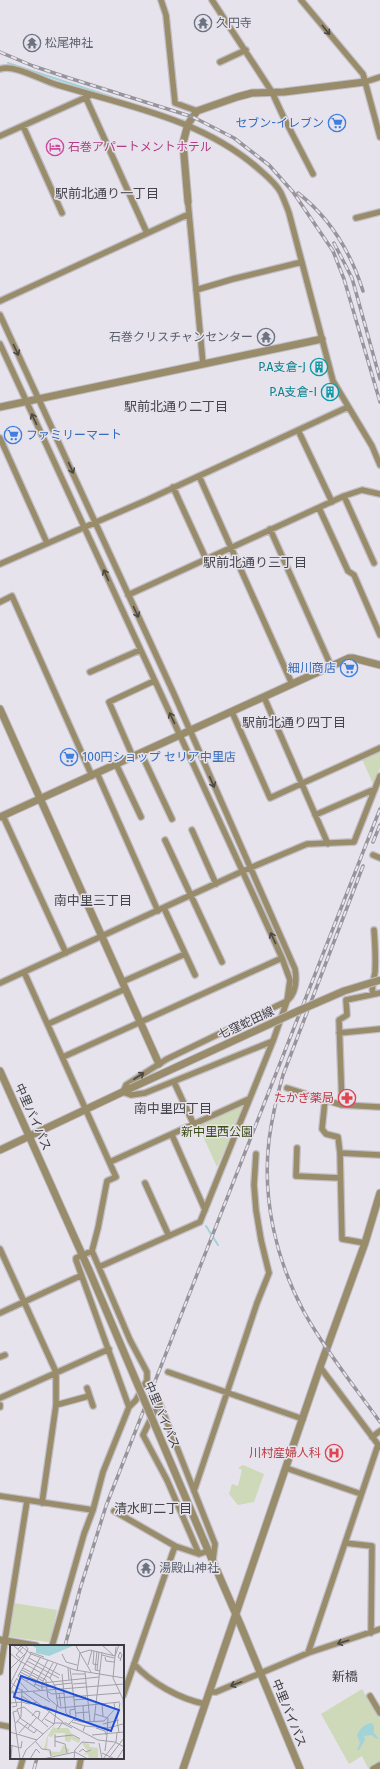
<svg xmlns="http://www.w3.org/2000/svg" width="380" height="1769" viewBox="0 0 380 1769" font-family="'Fira Sans','Noto Sans JP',sans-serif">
	<rect width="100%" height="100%" fill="#e6e3ec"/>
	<path fill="#cdd9b8" d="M380 751V768L373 784 362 759Z
		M246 1103 217 1167 198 1125Z
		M243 1465 264 1474 254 1502 238 1505 229 1494 232 1484 238 1486 242 1470 238 1468Z
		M14 1603 57 1610 51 1641 48 1642 11 1637 9 1634Z
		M362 1689 380 1719V1761L368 1768 362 1756 349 1764 321 1714Z"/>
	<path fill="#a1d3d9" d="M372 1723 374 1726V1733L379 1739 375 1738 372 1735 364 1736 365 1740 359 1750H357L360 1743 357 1735C360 1729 364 1724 372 1723Z"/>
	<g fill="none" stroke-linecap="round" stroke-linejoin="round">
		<path stroke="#a1d3d9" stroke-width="2" d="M8 63 112 97
			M171 117 186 121
			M206 1226 218 1245"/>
		<defs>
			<path id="minor" d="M161 0 166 15 175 103 197 111
				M212 0 272 92 283 116 313 174
				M301 0 363 74 380 137
				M220 62 246 50
				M0 69C16 64 42 81 58 85 128 106 205 120 261 171 268 177 277 185 281 193 284 200 287 207 289 213L333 381 372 446 380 465
				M365 82 380 77
				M86 98 147 233
				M23 126 62 213
				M0 136 89 96
				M188 202 203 364
				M356 218 380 212
				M196 290 233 279 302 262
				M0 301 189 214
				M0 315 174 694 295 969C297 981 296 993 287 1001L167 1059 126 1085 123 1092 131 1095 145 1093 273 1041
				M0 344C94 549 189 753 282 958L290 980 287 1001 273 1041 200 1222 99 1267
				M298 430 332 502
				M0 438 47 543
				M199 476 292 684
				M173 487 206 559
				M344 496 374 563
				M319 508 348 571 354 575 380 635
				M270 529 331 666
				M0 564 147 500 348 407
				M128 595 344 496 362 490 380 494
				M0 602 12 596 92 776
				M90 672 140 650
				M264 697 328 844
				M232 712 270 798 380 748
				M141 753 172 819
				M133 757 109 702 154 681
				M116 764 141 817
				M97 773 158 911
				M315 815 375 789
				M3 816 66 953
				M192 830 216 884
				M165 840 222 962
				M373 855 380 858
				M164 908 195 975
				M24 972 116 1177 107 1181 98 1228 92 1251 130 1340 147 1372V1380L136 1400 129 1407
				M122 982 185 954
				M0 983 243 871 307 844 354 842 380 776
				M373 994C371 986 374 980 375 972 376 958 375 944 374 930
				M48 1024 125 989
				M339 1033 380 1029
				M63 1057 282 958
				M174 1082 194 1125
				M287 1088 325 1100
				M342 1105 380 1107
				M172 1135 205 1210
				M297 1148 296 1176 340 1178
				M340 1153 380 1155
				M110 1162 249 1099
				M145 1183 169 1236
				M365 1243 342 1239 340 1153 338 1137 326 1134 322 1129 325 1100 342 1105 339 1020 347 1015 346 1000 380 993
				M0 1249 56 1372V1405L42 1503
				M0 1313 80 1276
				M0 1357 5 1355
				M320 1367 380 1447
				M168 1372 303 1419
				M87 1388 93 1406
				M0 1398 109 1349
				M0 1405V1407
				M56 1405 89 1396
				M372 1437 380 1431
				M286 1468 361 1494
				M194 1491 257 1303 269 1273 261 1240 256 1210 254 1185 256 1154
				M0 1496 93 1510
				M114 1511 175 1546
				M345 1543 372 1546 371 1633
				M199 1554 167 1480 143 1435 159 1402 215 1544 213 1560
				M52 1646 84 1534 93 1510 103 1472 129 1407 76 1260V1258L92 1251
				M308 1653 378 1445
				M134 1664C151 1683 180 1699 205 1704
				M0 1672 27 1501
				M210 1692H216L308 1653 380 1629
				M123 1696 175 1546 199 1554 208 1551
				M370 1696 380 1713
				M0 1725 11 1727
				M20 1769 23 1758
				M79 1769 81 1758
				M373 1769 380 1765"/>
			<path id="tertiary" d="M188 202 183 143 188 124 197 111 237 97 252 93 284 92 365 82
				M0 407 322 339
				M0 709 159 1064
				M0 817 349 658H353L380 665
				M0 1071 89 1270
				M0 1150 131 1088
				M204 1541 241 1626 300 1769
				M0 1640 36 1646
				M183 1769 320 1367 365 1243 380 1193"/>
		</defs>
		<use href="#minor" stroke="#c1bec6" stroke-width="8"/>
		<use href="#tertiary" stroke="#c1bec6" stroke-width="9"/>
		<use href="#minor" stroke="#998c6a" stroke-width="5.5"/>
		<use href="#tertiary" stroke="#998c6a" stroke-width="7"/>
		<defs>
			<path id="rail" d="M0 52 33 66 69 78 193 117 234 138 269 165 293 192 333 251 344 279 380 402
				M298 193C330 218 351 253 363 291
				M334 243 352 278 380 379
				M373 842 380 825
				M363 866 283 1075C277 1096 272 1117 269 1140 262 1199 276 1260 304 1312 325 1350 355 1387 380 1422
				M65 1646 80 1589 106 1506 380 809
				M34 1769 37 1758"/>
		</defs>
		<use href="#rail" stroke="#97949b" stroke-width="3.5"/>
		<use href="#rail" stroke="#e6e3ec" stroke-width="2" stroke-dasharray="6" stroke-linecap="butt"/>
		<defs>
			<path id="tertiary-bridge" d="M131 1088 298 1011 344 991 380 980
				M89 1270 204 1541"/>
		</defs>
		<use href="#tertiary-bridge" stroke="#c1bec6" stroke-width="9" stroke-linecap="butt"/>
		<use href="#tertiary-bridge" stroke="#998c6a" stroke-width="7"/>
	</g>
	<defs><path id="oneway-shaft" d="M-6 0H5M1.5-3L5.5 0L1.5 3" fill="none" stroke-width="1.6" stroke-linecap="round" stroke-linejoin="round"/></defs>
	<g stroke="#4b4846">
		<use href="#oneway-shaft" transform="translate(326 30) rotate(51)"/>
		<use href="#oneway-shaft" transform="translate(16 350) rotate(65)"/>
		<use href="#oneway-shaft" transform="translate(34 419) rotate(-115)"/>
		<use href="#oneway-shaft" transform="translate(71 468) rotate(65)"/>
		<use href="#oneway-shaft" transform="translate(106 575) rotate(-114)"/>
		<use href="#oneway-shaft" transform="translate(136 612) rotate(65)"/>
		<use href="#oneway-shaft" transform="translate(172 718) rotate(-115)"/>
		<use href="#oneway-shaft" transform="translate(212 782) rotate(66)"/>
		<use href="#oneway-shaft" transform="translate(273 938) rotate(-115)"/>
		<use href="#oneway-shaft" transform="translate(139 1076) rotate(-33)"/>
		<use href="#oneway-shaft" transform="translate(343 1642) rotate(162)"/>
		<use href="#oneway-shaft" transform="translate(236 1684) rotate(159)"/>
	</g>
	<defs>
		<symbol id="temple-ring" viewBox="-11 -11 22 22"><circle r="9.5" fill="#e6e3ec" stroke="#6b7280" stroke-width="1.5"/><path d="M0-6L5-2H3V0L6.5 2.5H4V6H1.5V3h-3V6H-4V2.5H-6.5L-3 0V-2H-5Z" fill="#6b7280"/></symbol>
		<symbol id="supermarket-ring" viewBox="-11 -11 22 22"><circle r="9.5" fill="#e6e3ec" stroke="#3f7fe0" stroke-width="1.5"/><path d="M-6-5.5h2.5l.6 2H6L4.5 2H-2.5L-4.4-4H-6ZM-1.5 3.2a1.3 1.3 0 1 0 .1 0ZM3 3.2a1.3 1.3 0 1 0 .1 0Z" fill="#3f7fe0"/></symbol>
		<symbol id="hotel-ring" viewBox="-11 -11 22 22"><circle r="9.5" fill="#e6e3ec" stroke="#d1479c" stroke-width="1.5"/><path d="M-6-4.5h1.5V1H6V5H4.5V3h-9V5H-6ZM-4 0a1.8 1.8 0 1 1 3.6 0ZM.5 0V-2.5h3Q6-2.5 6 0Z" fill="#d1479c"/></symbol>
		<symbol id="building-ring" viewBox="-11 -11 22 22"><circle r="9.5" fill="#e6e3ec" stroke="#0f9aa8" stroke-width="1.5"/><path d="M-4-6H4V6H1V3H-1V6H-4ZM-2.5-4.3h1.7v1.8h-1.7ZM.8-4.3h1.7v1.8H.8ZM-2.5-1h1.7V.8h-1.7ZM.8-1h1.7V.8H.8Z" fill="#0f9aa8"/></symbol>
		<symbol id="pharmacy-ring" viewBox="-11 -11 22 22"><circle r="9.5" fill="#e6e3ec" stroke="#e0444e" stroke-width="1.5"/><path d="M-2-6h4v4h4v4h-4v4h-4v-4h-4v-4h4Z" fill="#e0444e"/></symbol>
		<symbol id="hospital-ring" viewBox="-11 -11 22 22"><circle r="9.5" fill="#e6e3ec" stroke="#e0444e" stroke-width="1.5"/><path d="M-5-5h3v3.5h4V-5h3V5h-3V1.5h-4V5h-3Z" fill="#e0444e"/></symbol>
	</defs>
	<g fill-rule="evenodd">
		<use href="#temple-ring" x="193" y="13" width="20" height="20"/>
		<use href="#temple-ring" x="22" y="33" width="20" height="20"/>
		<use href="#supermarket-ring" x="327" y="113" width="20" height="20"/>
		<use href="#hotel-ring" x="45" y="137" width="20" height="20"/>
		<use href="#temple-ring" x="256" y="327" width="20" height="20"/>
		<use href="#building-ring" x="309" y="357" width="20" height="20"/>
		<use href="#building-ring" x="320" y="382" width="20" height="20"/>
		<use href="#supermarket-ring" x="3" y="425" width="20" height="20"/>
		<use href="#supermarket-ring" x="339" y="658" width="20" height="20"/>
		<use href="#supermarket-ring" x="59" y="747" width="20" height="20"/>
		<use href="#pharmacy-ring" x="337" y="1088" width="20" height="20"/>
		<use href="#hospital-ring" x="324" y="1443" width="20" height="20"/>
		<use href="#temple-ring" x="136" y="1558" width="20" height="20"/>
	</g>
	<g text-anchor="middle" stroke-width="3" stroke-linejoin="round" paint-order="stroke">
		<g font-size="12" fill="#5b616d" stroke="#e6e3ec" text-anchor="start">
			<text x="216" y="27">久円寺</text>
			<text x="45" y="47">松尾神社</text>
			<text x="253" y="341" text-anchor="end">石巻クリスチャンセンター</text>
			<text x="159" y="1572">湯殿山神社</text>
		</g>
		<g font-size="12" fill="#366cbe" stroke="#e6e3ec" text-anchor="end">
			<text x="324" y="127">セブン-イレブン</text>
			<text x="26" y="439" text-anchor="start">ファミリーマート</text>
			<text x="336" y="672">細川商店</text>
			<text x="82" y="761" text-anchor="start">100円ショップ セリア中里店</text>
		</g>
		<g font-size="12" fill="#b23c85" stroke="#e6e3ec" text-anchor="start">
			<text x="68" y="151">石巻アパートメントホテル</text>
		</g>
		<g font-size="12" fill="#0d838f" stroke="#e6e3ec" text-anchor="end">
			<text x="306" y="371">P.A支倉-J</text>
			<text x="317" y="396">P.A支倉-I</text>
		</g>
		<g font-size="12" fill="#3d3c40" stroke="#e6e3ec">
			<text transform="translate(246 1023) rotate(-25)" y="4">七窪蛇田線</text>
			<text transform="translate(33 1117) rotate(66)" y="4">中里バイパス</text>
			<text transform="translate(162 1415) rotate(67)" y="4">中里バイパス</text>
			<text transform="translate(289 1713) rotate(68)" y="4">中里バイパス</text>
		</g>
		<g font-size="12" fill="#be3a42" stroke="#e6e3ec" text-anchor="end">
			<text x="334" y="1102">たかぎ薬局</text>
			<text x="321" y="1457">川村産婦人科</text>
		</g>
		<g font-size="12" fill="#3b4c14" stroke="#e6e3ec">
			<text x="217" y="1136">新中里西公園</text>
		</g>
		<g font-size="13" fill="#47454c" stroke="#e6e3ec">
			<text x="107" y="198">駅前北通り一丁目</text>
			<text x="176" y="411">駅前北通り二丁目</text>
			<text x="255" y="567">駅前北通り三丁目</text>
			<text x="294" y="727">駅前北通り四丁目</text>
			<text x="93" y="905">南中里三丁目</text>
			<text x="173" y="1113">南中里四丁目</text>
			<text x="153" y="1513">清水町二丁目</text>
			<text x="345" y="1681">新橋</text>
		</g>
	</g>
	<g transform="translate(10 1645)">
		<rect width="114" height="114" fill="#e6e3ec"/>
		<path d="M45 79 44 83H58L63 91 70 95 69 98 61 94 60 97 55 96V88H44L42 92 38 91 37 104H34L37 92ZM72 98V97L79 99 80 102 88 103V114H79L78 109 72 110 78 107ZM53 100 60 105 57 108 41 111 38 106H34L31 112 34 106 50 107Z" fill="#cdd9b8"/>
		<path d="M21 0H65L39 11 26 8V3Z" fill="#a1d3d9"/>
		<path fill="none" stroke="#a2a0a7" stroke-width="1" d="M3 0 13 9M68 0 66 1 81 27M92 0 103 10M109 0 105 11 103 33 113 54 114 80M8 4 11 1 21 9 65 25 114 33M84 6 83 19 88 20M87 6 85 25 90 26M20 7 34 12M0 8 8 15 40 33 45 41 48 62M21 9 8 31 30 45M52 9 56 17 67 20M92 10 104 13M95 12 96 16 104 17M10 13 6 10 13 2M19 13 50 30M17 16 49 33M110 16 112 10 110 7 108 12 111 14M78 20 82 5M13 23 36 35 37 45M58 23 59 35M0 24 16 8M60 24 62 38M12 25 33 36M87 25 89 7M67 26 70 8 80 5 105 11 106 2M10 27 32 38 89 32M75 27 80 76M9 29 26 38M52 29 56 68 60 72M62 29H75M40 33 47 19M7 34 19 47M17 36 30 13M0 37 53 77M1 37 18 4 15 0M25 39 32 42 45 41M63 39 76 38M44 40 62 38 66 72 59 79M24 41 38 15M32 45V38L43 18M0 46H3L7 61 2 62M0 46 7 33M37 46 38 53 50 63 110 57M37 46 42 49 55 48M23 47 40 57M0 48 114 39M49 48 51 62M12 51 22 58M47 53 110 48M64 55 76 54 75 51M12 57 19 59 27 57M0 58 12 57M23 58 35 64M92 59 93 71M34 61 47 66M73 61 74 77M66 68 79 67M85 69 98 73M22 71 26 66 30 67 28 74M60 72V65L65 64M35 74 44 79 47 60M64 75 72 77 94 76 105 64 104 58M7 76 24 88 27 84M32 76 40 66M84 76 92 7M62 77 75 81M5 78 3 67 7 66M93 79 109 75M18 83 26 73M86 83 95 86 96 90M48 84 52 78 62 83M73 86 75 81 98 83 113 79M0 87 27 95M9 88 18 78M109 88 107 74 110 58M33 89 10 73 7 64 14 62 38 82M82 90 114 87M97 90 98 73M45 92 63 90 70 94M45 96 55 99 57 108M26 97 32 104 40 105 41 111M89 98 92 114M0 100 11 103 12 96M45 102V89M95 106 97 90M69 107 73 104 76 107 81 105M92 108 105 114M1 114 2 100M10 114 5 79 11 72 12 44M12 114 16 105 45 78H56L88 95 105 97 114 102M20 114 26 104 30 108M33 114 65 107 78 114M64 114 65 105 72 97 85 98M93 114 106 97 107 88M98 114 114 93M107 114 114 103"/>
		<path fill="#1d4ed8" fill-opacity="0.15" stroke="#1d4ed8" stroke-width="2" d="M11 31 109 65 101 86 4 52Z"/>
		<rect width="114" height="114" fill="none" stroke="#3d3c40" stroke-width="2"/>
	</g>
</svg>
